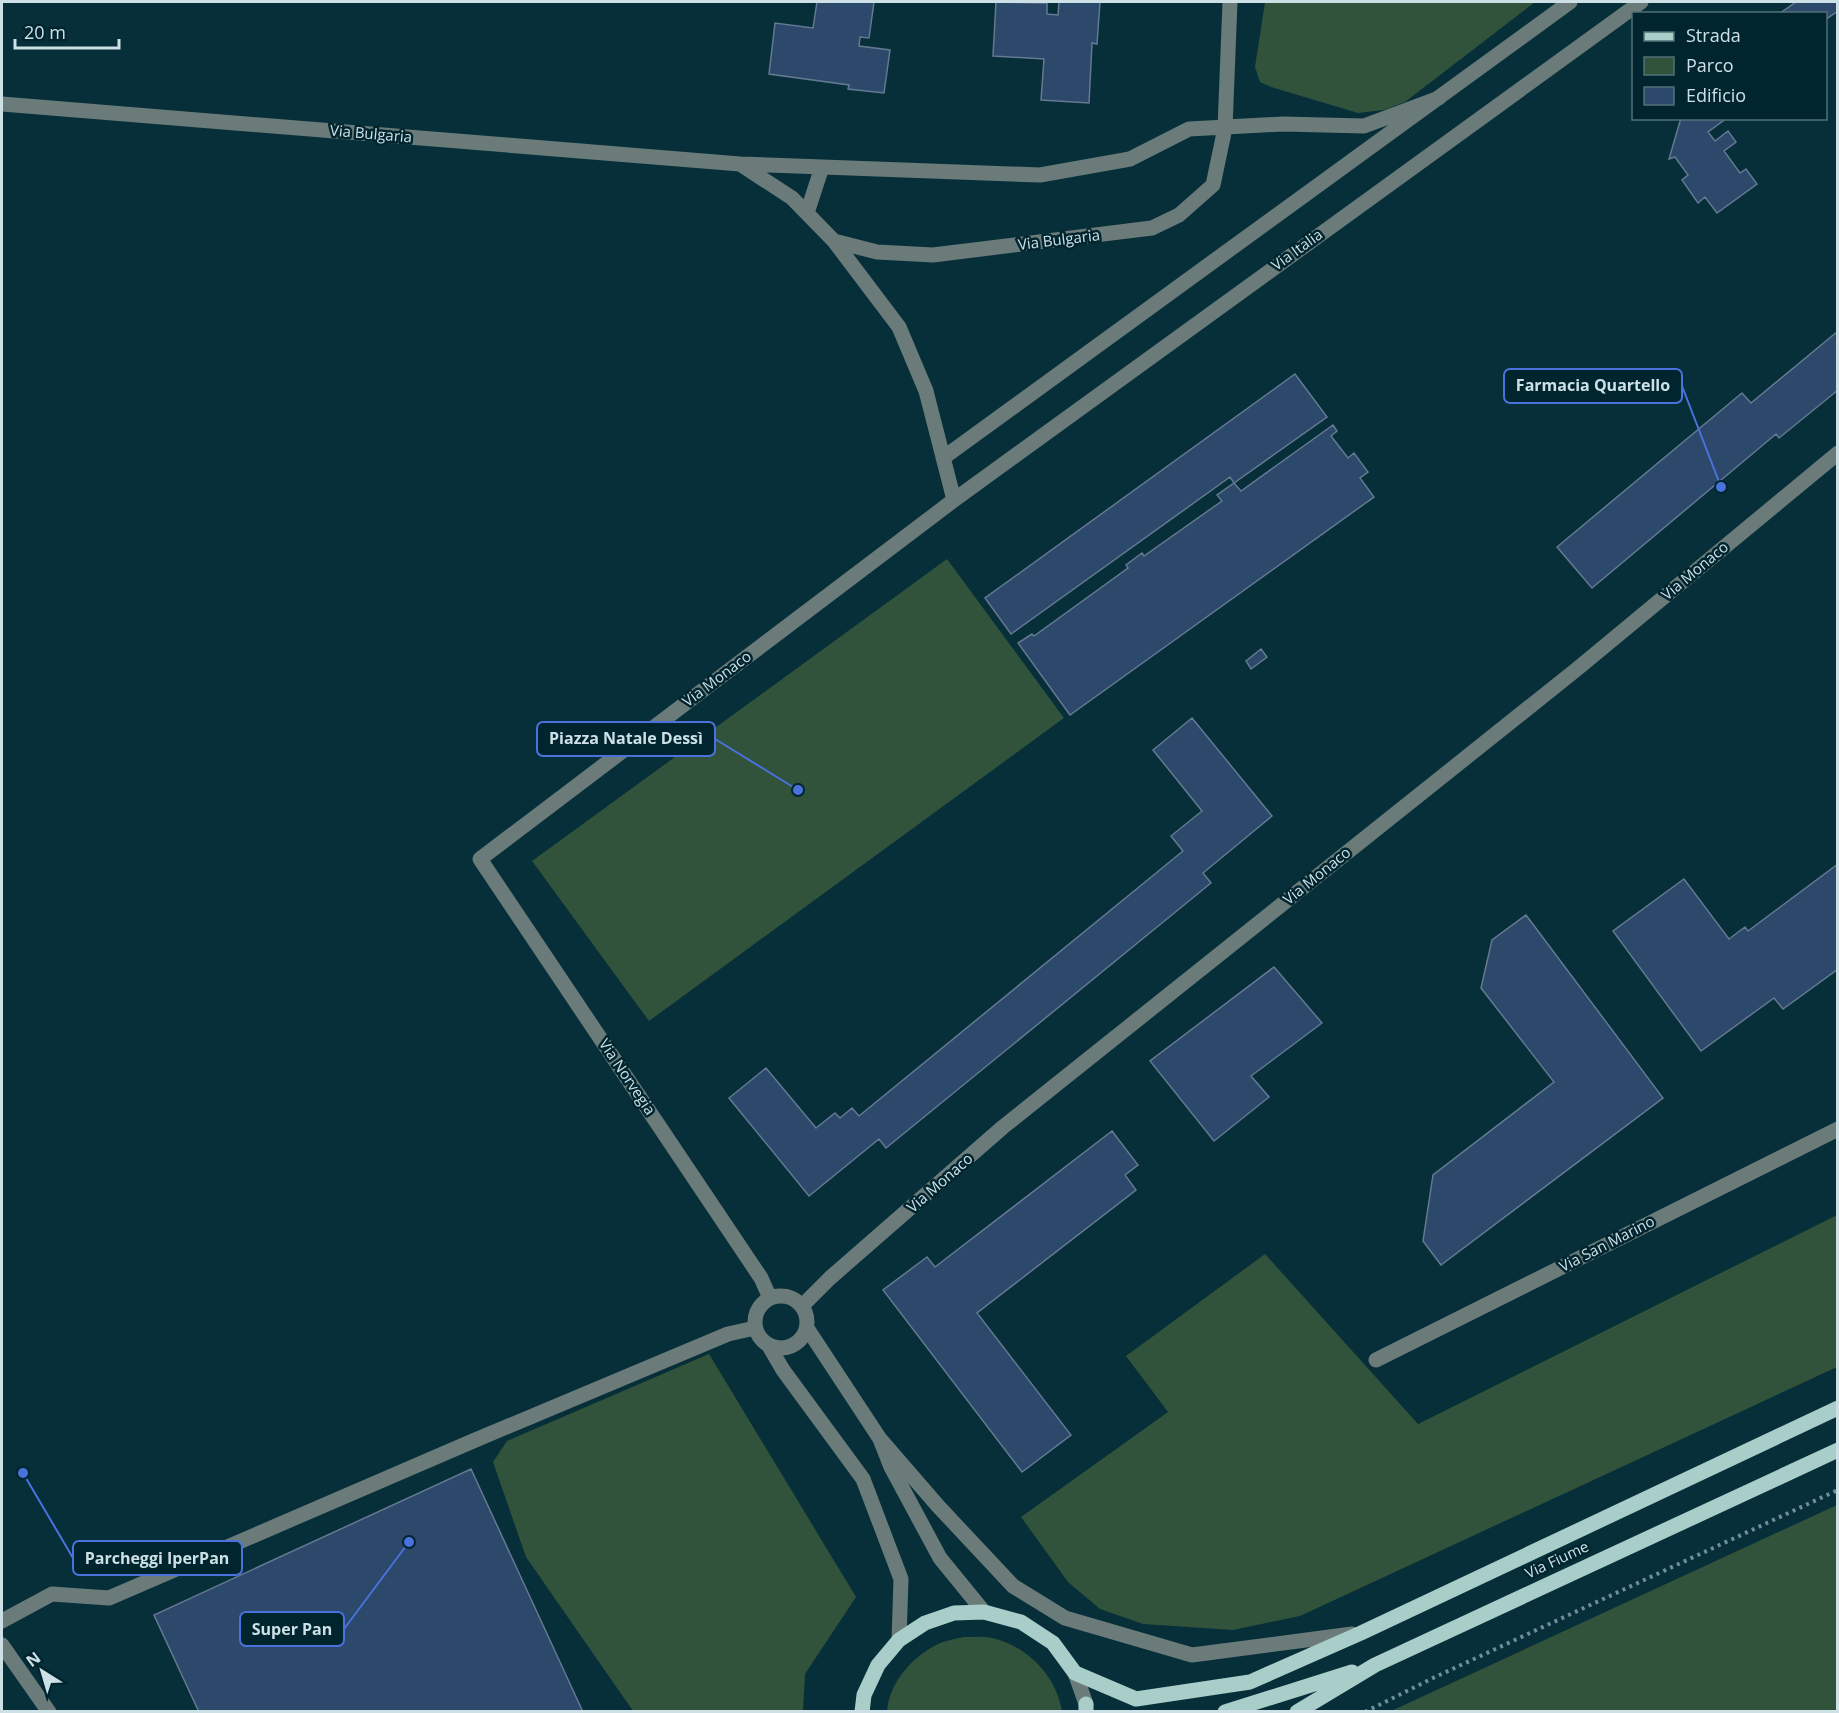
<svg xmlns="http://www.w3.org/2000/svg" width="1839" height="1713" viewBox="0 0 1839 1713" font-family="'Open Sans',sans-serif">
	<rect width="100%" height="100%" fill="#062f39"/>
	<path fill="#31523b" d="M1265 2H1535L1405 102 1384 110 1358 113 1271 87 1260 82 1255 67Z
		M947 559 1064 718 649 1021 532 861Z
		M1837 1215V1367L1300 1616 1233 1630 1143 1624 1100 1609 1068 1582 1021 1517 1168 1412 1126 1356 1265 1254 1418 1424Z
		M709 1354 856 1597 805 1674 803 1711H633L526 1557 493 1462 507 1441Z
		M1837 1505V1711H1391Z
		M964 1637C973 1637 983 1636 992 1638 1027 1646 1056 1675 1062 1711H887C890 1682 911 1658 936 1645 944 1641 955 1639 964 1637Z"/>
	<path fill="#2c486a" stroke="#647992" stroke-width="1.5" d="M817 2H874L869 38 860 37 859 46 890 50 884 93 848 89 849 85 769 74 775 23 813 28Z
		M996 2 1047 3V14L1058 15 1059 2H1100L1097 44 1092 43 1089 103 1041 100 1044 59 993 56Z
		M1796 2H1838V11L1826 19V14H1779Z
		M1681 118H1727L1708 132 1715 141 1728 131 1736 142 1724 151 1740 173 1746 169 1757 184 1717 213 1705 197 1698 203 1682 180 1688 175 1675 157 1669 159Z
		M1838 331V390L1779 438 1776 434 1592 588 1557 547 1742 393 1751 403Z
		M1295 374 1327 417 1234 483 1230 477 1011 634 985 598Z
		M1333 425 1337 431 1331 436 1348 458 1354 453 1368 472 1360 478 1374 497 1070 715 1018 643 1032 634 1034 636 1128 568 1126 565 1142 553 1144 556 1222 501 1217 495 1234 483 1241 491Z
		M1261 649 1267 657 1251 669 1246 661Z
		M1192 718 1272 816 1203 873 1211 883 886 1148 879 1139 809 1196 729 1098 766 1068 816 1128 835 1113 840 1118 852 1108 859 1116 1183 851 1171 836 1202 811 1153 750Z
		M1838 864V969L1783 1009 1774 998 1701 1051 1613 931 1684 879 1729 939 1745 927 1748 931Z
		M1526 915 1663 1098 1441 1265 1423 1241 1433 1175 1554 1082 1481 988 1492 940Z
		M1274 967 1322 1023 1251 1076 1269 1097 1214 1141 1150 1061Z
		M1112 1131 1138 1165 1125 1175 1136 1190 977 1313 1071 1435 1022 1472 883 1290 927 1257 935 1267Z
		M471 1469 583 1712H199L154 1615Z"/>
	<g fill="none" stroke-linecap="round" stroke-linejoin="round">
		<path stroke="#708e95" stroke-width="4" stroke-dasharray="3 4.5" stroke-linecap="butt" d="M1365 1712 1433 1678 1838 1490"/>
		<path stroke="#6a7b79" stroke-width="15" d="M2 104 740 164 1040 175 1130 159 1189 129 1283 124 1364 126 1439 98
			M740 164 792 198 834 241 899 327 926 391 954 500
			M807 213 822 167
			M834 241 877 252 933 255 1152 228 1179 215 1213 185 1225 128 1230 2
			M943 458 1570 2
			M755 1322a26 26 0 1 1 52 0a26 26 0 1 1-52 0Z
			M770 1298 761 1278 480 859 954 500 1641 2
			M802 1306 830 1278 1003 1127 1577 669 1838 453
			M807 1328 880 1439 891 1467 940 1558 984 1612
			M769 1346 783 1370 863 1479 901 1579 899 1640
			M1376 1360 1838 1129
			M880 1439 938 1506 1013 1586 1065 1618 1192 1655 1352 1634
			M2 1621 52 1594 109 1598 473 1441 728 1334 755 1328
			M2 1645 49 1712
			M1075 1673 1086 1704"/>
		<path stroke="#a9cec9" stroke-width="15" d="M1086 1704V1712
			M862 1712 864 1695 878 1665 899 1640 925 1623 954 1613 984 1612 1021 1622 1053 1643 1075 1673 1136 1699 1250 1682 1361 1633 1838 1408
			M1225 1712 1352 1672
			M1297 1712 1375 1665 1838 1450"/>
	</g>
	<g text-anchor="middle" stroke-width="5" stroke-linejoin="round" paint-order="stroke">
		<g font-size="15" fill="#cce0e6" stroke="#00252f">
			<text transform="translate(371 134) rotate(5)" y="5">Via Bulgaria</text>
			<text transform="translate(1059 240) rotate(-7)" y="5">Via Bulgaria</text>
			<text transform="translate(1297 250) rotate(-36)" y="5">Via Italia</text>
			<text transform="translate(1695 571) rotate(-40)" y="5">Via Monaco</text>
			<text transform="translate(717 679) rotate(-37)" y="5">Via Monaco</text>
			<text transform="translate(1317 876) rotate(-39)" y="5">Via Monaco</text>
			<text transform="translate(627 1077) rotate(56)" y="5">Via Norvegia</text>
			<text transform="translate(940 1183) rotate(-41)" y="5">Via Monaco</text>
			<text transform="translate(1607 1244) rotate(-27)" y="5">Via San Marino</text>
			<text transform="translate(1557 1560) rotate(-25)" y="5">Via Fiume</text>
		</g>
	</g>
	<path fill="none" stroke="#4972dc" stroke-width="2" d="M1721 487L1682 386M798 790L715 739M23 1473L73 1558M409 1542L344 1629"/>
	<g fill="#4972dc" stroke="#00252f" stroke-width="2">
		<circle cx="1721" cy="487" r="6"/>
		<circle cx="798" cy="790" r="6"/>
		<circle cx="23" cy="1473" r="6"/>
		<circle cx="409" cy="1542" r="6"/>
	</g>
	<g fill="#00252f" stroke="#4972dc" stroke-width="2">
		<rect x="1504" y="369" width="178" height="34" rx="6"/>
		<rect x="537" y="722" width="178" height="34" rx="6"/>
		<rect x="73" y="1541" width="169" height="34" rx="6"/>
		<rect x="240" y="1612" width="104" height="34" rx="6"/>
	</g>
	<g font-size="16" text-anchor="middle" font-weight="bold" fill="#cce0e6">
		<text x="1593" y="391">Farmacia Quartello</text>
		<text x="626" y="744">Piazza Natale Dessì</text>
		<text x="157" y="1564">Parcheggi IperPan</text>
		<text x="292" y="1635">Super Pan</text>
	</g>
	<rect width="1839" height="1713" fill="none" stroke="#cce0e6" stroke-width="6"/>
	<rect x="1632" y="12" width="195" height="108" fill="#00252f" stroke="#527078" stroke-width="1.5"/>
	<rect x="1644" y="32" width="30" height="9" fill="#a9cec9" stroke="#527078" stroke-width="1.5"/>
	<text x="1686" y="42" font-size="18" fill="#cce0e6">Strada</text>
	<rect x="1644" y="57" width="30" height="18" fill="#31523b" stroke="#527078" stroke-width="1.5"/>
	<text x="1686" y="72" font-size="18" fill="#cce0e6">Parco</text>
	<rect x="1644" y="87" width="30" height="18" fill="#2c486a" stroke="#527078" stroke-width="1.5"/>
	<text x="1686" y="102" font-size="18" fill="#cce0e6">Edificio</text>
	<g transform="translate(42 1671) rotate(323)" stroke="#00252f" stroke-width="4.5" paint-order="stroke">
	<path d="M0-4.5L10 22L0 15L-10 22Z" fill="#cce0e6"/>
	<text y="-9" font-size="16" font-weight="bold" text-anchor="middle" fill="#cce0e6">N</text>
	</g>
	<path d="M15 39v9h104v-9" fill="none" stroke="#cce0e6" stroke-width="3"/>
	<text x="24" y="39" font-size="18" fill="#cce0e6" stroke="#00252f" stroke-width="4.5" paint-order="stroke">20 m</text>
</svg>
